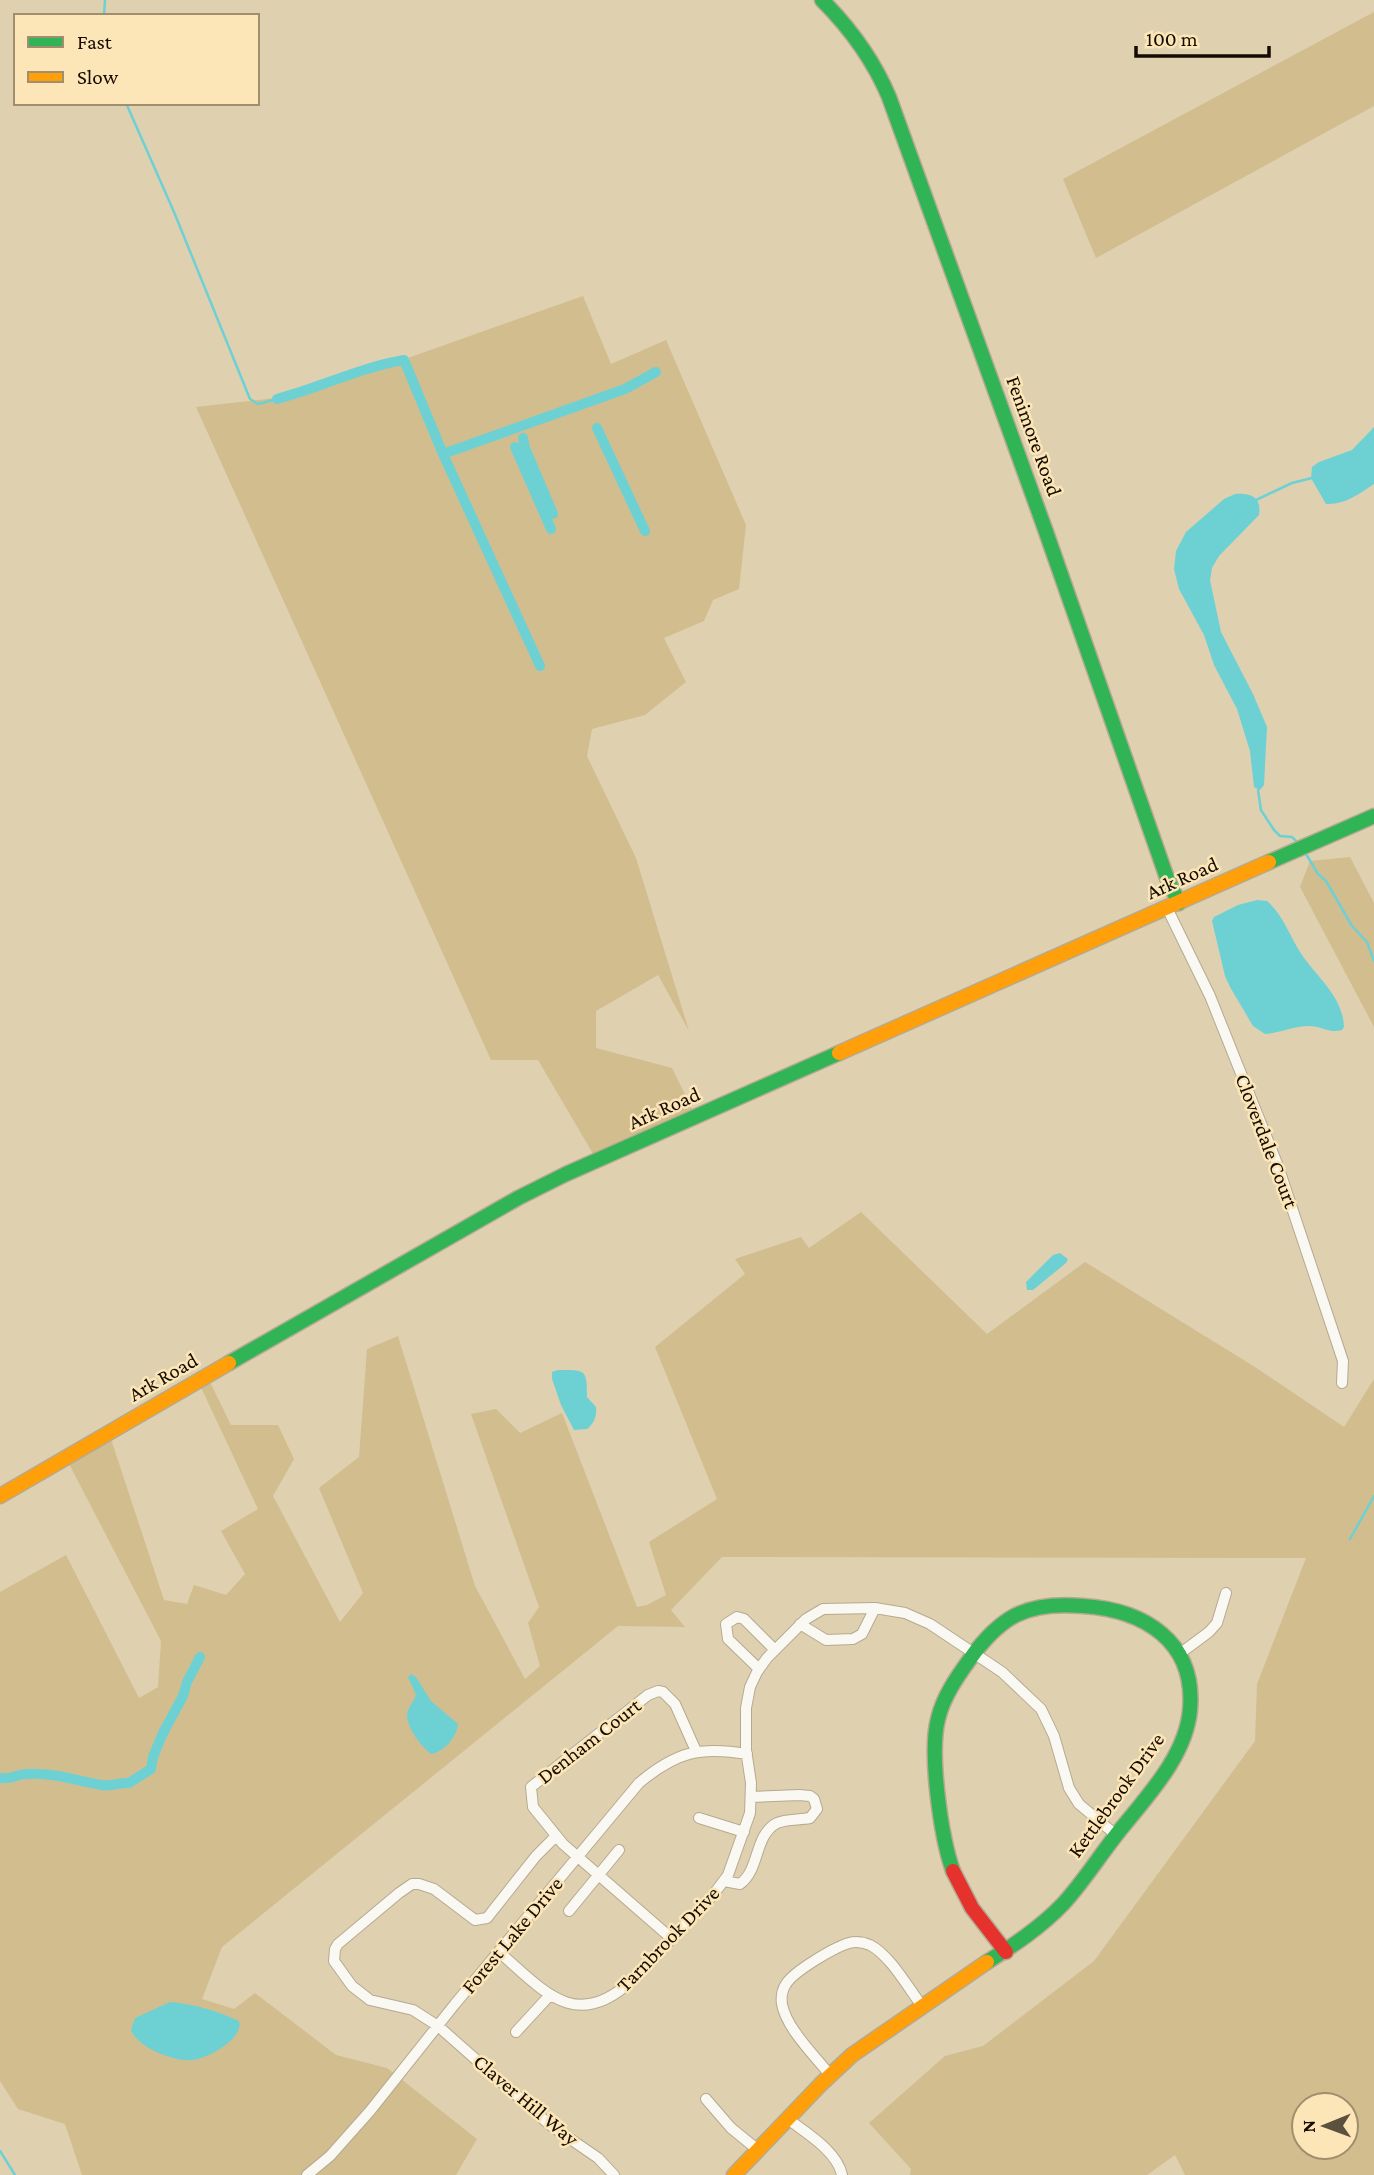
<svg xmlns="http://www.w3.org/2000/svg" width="1374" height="2175" viewBox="0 0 1374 2175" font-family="'Crimson Pro',serif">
	<rect width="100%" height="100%" fill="#dfd0b0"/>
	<path fill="#d2bd8e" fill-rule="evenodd" d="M1374 12V106L1096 258 1063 179Z
		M583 296 611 364 666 340 746 525 739 589 713 600 704 621 664 638 686 682 645 715 592 729 587 756 636 858 689 1031 658 975 596 1011V1048L672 1068 697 1119 599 1164 538 1060H491L196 407 275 398 408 358Z
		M1350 857 1374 903V1027L1300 887 1310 861Z
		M861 1212 987 1334 1085 1262 1255 1367 1344 1427 1374 1379V2175H1185L1175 2155 1147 2175H910L911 2169 869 2123 945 2056 983 2046 1094 1961 1255 1741 1257 1684 1306 1558 722 1557 671 1610 685 1627 618 1626 222 1947 202 1999 234 2009 255 1993 336 2055 387 2068 477 2139 456 2175H82L65 2124 18 2109 0 2081V1592L66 1555 139 1698 158 1687 161 1641 66 1458 109 1433 164 1600 187 1604 194 1585 226 1595 245 1574 221 1531 258 1509 198 1381 207 1376 231 1425H278L294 1459 273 1496 340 1622 363 1593 319 1488 359 1457 367 1349 398 1336 475 1586 525 1679 540 1666 528 1623 539 1607 471 1414 496 1409 520 1433 562 1413 637 1607 647 1605 666 1595 649 1542 717 1499 655 1347 745 1274 735 1259 801 1237 809 1248ZM1304 2105H1346V2147H1304Z"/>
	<path fill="#6dd1d4" d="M1374 427V484C1359 494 1345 505 1326 504L1311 478 1312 467 1319 462 1352 450Z
		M1235 494C1251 493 1262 497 1259 515L1219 556 1212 568 1210 580 1221 632 1253 694 1267 727 1264 785 1260 790 1254 787 1250 751 1237 709 1214 665 1204 635 1179 589 1174 569 1176 551 1186 532 1224 499Z
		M1257 900 1267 901C1281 913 1288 931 1297 947 1312 974 1343 994 1344 1027L1342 1030C1330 1034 1321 1026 1309 1026 1294 1026 1280 1033 1265 1034L1253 1026 1230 987 1225 976 1212 921 1214 917 1238 905Z
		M1060 1253 1068 1259 1066 1263 1033 1290H1027L1026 1282 1053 1255Z
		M558 1370C586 1370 587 1369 587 1397L596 1407C597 1416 594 1424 587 1429L574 1430 561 1405 552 1379V1372Z
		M411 1674 416 1677 431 1701 458 1724C457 1737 444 1752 431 1754 421 1746 403 1724 408 1710 411 1704 414 1701 416 1695L408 1677Z
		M170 2002C194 2004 217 2011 239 2021 244 2039 208 2058 193 2060 174 2062 138 2048 131 2030L135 2018Z"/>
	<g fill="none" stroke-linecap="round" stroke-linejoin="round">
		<path stroke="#6dd1d4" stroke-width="2.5" d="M104 16 105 0
			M126 103 174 212 250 399 258 404 277 399
			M1254 501 1292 483 1312 478
			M1258 790 1261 810 1274 830 1280 836 1292 837 1297 842
			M1306 854 1318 874 1326 881 1352 926 1367 942 1374 961
			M1350 1539 1374 1496
			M0 2151 15 2175"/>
		<path stroke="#6dd1d4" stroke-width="10" d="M277 399C319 388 361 367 404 360L443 454 540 666
			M597 428 645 531
			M523 438 525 448 553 514
			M515 447 551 529
			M443 454 625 389 656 372
			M0 1778C11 1780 17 1774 27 1774 52 1772 78 1781 102 1785 111 1787 120 1782 129 1783L151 1769 153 1757 163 1733 183 1696 187 1682 200 1657"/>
		<defs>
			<path id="street" d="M1167 908 1210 996 1278 1166 1343 1361 1342 1383
				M800 1624 826 1640 853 1639 862 1634 875 1608
				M1178 1655 1209 1632 1217 1623 1226 1593
				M759 1669 728 1639 726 1624 737 1617 744 1619 775 1650
				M699 1818 744 1832
				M556 1836 536 1856 487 1918 475 1920 434 1889 419 1884H412L399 1893 338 1944 335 1949 334 1961 352 1986 370 2000 413 2010 438 2026 550 2125 598 2158 614 2175
				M724 1881 740 1884C760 1870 754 1835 777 1823 786 1819 799 1820 810 1818L817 1809 814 1799 810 1796 799 1795 751 1797
				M569 1911 619 1850
				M671 1938 563 1844 533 1807 531 1787 648 1695 658 1691 663 1692 675 1704 696 1751
				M499 1952C543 1990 575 2032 630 1982L713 1895 728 1875 750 1813 751 1783 746 1750V1708L750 1687 757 1672 767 1658 806 1619 823 1609 875 1608 905 1613 930 1624 1002 1672 1041 1709 1054 1736 1069 1788 1079 1804 1116 1835
				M516 2032 550 1995
				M830 2075C815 2056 786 2028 782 2004 781 1997 782 1990 786 1984 794 1971 835 1947 849 1943 856 1941 863 1942 870 1945 890 1955 909 1989 922 2006
				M706 2099 731 2128 758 2150
				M788 2119C806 2133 837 2151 842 2175
				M307 2175 330 2156 370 2111 455 2004 639 1783C676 1752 700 1746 747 1754"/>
			<path id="fast" d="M822 0C851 29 873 59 889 97L1045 529 1167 878 1179 903
				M1269 862 1374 816
				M229 1363 518 1198 566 1174 839 1053
				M953 1871C941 1837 929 1754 938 1719 943 1697 957 1677 970 1659 982 1642 997 1625 1016 1615 1036 1605 1060 1604 1083 1606 1144 1610 1196 1641 1190 1710 1186 1754 1151 1792 1125 1824 1103 1850 1086 1879 1063 1904 1041 1927 1014 1945 987 1962"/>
			<path id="slow" d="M839 1053 1269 862
				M0 1496 229 1363
				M734 2175 821 2084 852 2055 987 1962"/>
			<path id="jam" d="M953 1871 972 1908 1006 1952"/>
		</defs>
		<use href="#street" stroke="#b5aa90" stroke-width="12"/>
		<use href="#fast" stroke="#b5aa90" stroke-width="17"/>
		<use href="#slow" stroke="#b5aa90" stroke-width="17"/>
		<use href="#jam" stroke="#b5aa90" stroke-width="17"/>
		<use href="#street" stroke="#faf8f3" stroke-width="10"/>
		<use href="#fast" stroke="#30b455" stroke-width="14"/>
		<use href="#slow" stroke="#ff9f0a" stroke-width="14"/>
		<use href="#jam" stroke="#e5322d" stroke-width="14"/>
	</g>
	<g text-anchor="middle" stroke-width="5" stroke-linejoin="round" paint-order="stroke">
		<g font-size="21" fill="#150b00" stroke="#fce6b7">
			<text transform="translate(1034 436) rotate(70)" y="7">Fenimore Road</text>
			<text transform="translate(1182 878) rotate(-24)" y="7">Ark Road</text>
			<text transform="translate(664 1108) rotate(-24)" y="7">Ark Road</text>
			<text transform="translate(1267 1141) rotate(69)" y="7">Cloverdale Court</text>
			<text transform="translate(163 1377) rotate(-30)" y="7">Ark Road</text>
			<text transform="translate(589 1741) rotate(-38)" y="7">Denham Court</text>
			<text transform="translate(1116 1795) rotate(-54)" y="7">Kettlebrook Drive</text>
			<text transform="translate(512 1935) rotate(-50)" y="7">Forest Lake Drive</text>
			<text transform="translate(668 1939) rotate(-46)" y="7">Tarnbrook Drive</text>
			<text transform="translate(526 2100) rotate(40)" y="7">Claver Hill Way</text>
		</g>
	</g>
	<rect x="14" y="14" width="245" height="91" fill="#fce6b7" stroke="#a08e6e" stroke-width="2"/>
	<rect x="28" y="37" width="35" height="10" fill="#30b455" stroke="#a08e6e" stroke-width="2"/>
	<text x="77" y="49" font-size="21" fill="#150b00">Fast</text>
	<rect x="28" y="72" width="35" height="10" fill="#ff9f0a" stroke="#a08e6e" stroke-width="2"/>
	<text x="77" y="84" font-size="21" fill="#150b00">Slow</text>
	<g transform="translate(1325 2126) rotate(269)"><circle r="33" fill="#fce6b7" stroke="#a08e6e" stroke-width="2"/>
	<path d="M0-5L12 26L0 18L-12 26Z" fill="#5c503e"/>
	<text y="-10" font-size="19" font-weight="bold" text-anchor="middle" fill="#150b00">N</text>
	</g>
	<path d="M1136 46v10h133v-10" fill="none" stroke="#150b00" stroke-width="3.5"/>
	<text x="1146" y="46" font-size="21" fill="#150b00" stroke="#fce6b7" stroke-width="5" paint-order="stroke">100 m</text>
</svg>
